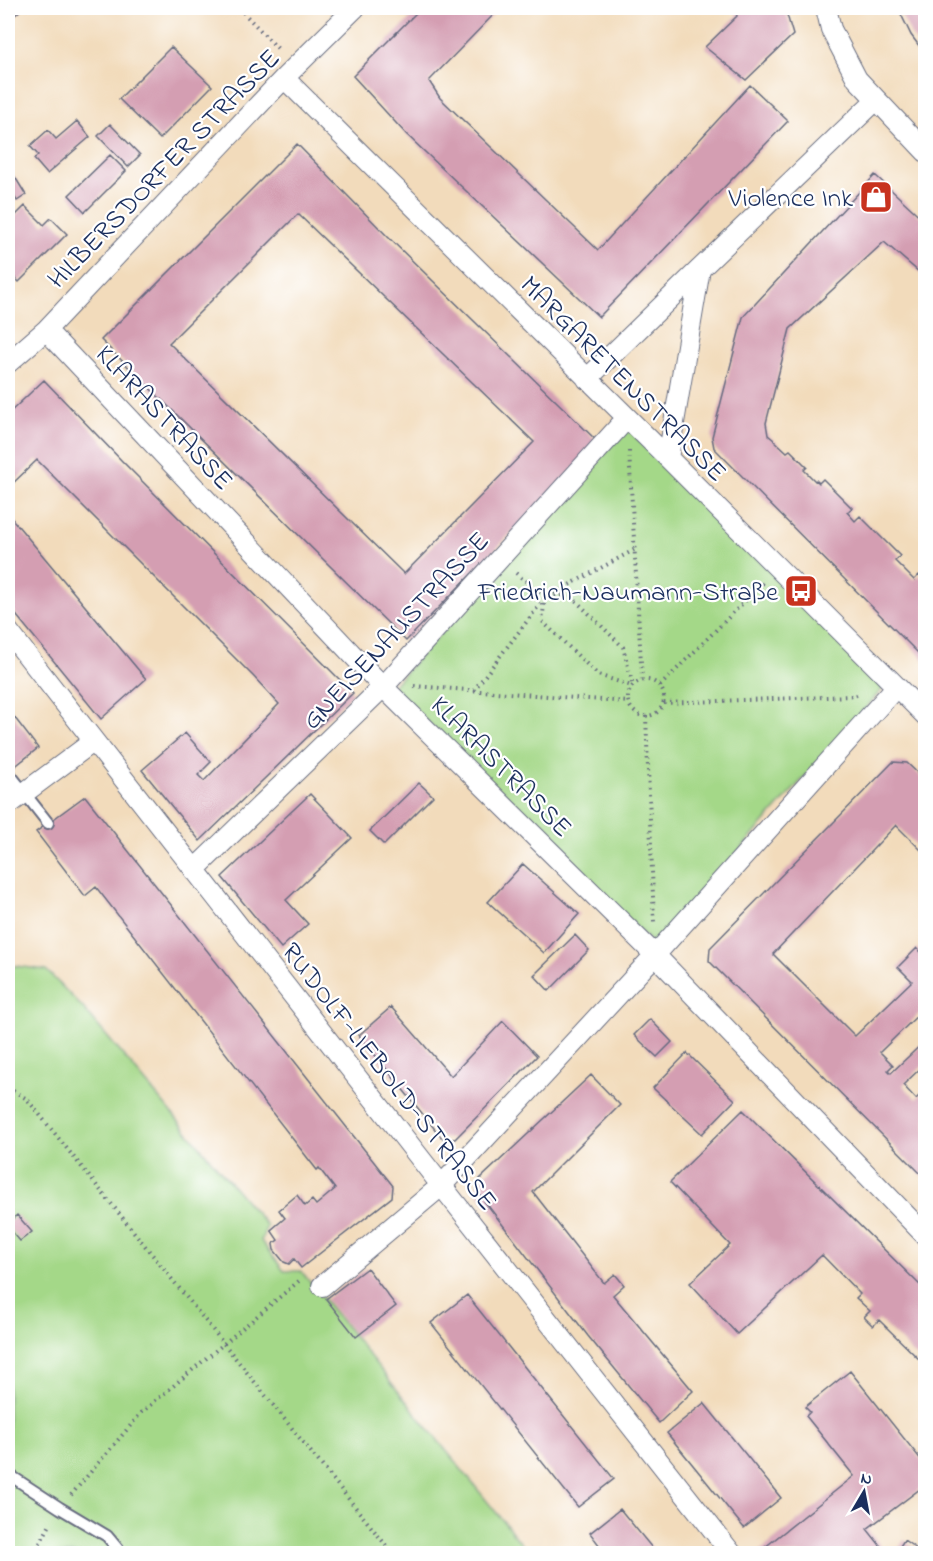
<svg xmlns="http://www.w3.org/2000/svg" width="933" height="1561" viewBox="0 0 933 1561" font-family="'Indie Flower',sans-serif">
	<rect width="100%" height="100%" fill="#fff"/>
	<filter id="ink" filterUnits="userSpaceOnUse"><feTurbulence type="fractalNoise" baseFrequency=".0167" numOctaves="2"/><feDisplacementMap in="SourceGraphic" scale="12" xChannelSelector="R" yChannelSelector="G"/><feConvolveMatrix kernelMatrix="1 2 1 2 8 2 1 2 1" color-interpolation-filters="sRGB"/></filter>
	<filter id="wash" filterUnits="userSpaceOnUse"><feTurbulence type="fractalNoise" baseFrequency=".008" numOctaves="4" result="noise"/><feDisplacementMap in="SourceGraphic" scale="24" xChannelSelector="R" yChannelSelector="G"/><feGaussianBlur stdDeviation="1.35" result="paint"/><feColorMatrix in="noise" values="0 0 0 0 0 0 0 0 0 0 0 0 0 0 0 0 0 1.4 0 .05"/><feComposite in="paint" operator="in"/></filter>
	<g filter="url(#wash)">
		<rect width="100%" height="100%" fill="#f2dbbb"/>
		<path fill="#a4d888" stroke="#608473" stroke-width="1.5" d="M627 428 885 686 655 946 392 687Z
			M8 965 46 970 83 1008 267 1226 261 1241 284 1271H301L529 1553 8 1554Z"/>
		<g id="blocks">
			<path fill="#d49eb2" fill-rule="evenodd" d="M8 8H23L8 21Z
				M421 8H500L429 81 440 98 598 250 750 85 788 121 599 317 406 134 353 76Z
				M735 8H785L793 35 746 80 705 47 737 16Z
				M898 8H926V55L911 35Z
				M171 47 212 86 160 139 119 99Z
				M77 121 90 137 47 174 34 159 38 155 30 146 48 130 56 139Z
				M110 124 140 155 128 167 98 136Z
				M297 144 388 237 599 443 406 641 101 340ZM298 214 534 442 404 574 169 343Z
				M110 155 126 171 85 212 69 195Z
				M875 175 926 222V278L884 242 790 329 766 423 768 435 774 440 787 452 790 450 807 467 804 470 815 481 816 480 819 483 823 479 852 508 847 512 855 521 860 516 900 556 895 561 914 580 919 575 926 582V661L714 448 712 437 743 317Z
				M15 177 26 195 17 201 9 187 8 188V181Z
				M25 206 44 225 51 218 67 234 19 282 8 271V219L10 221Z
				M44 380 122 461 353 693 200 841 142 770 185 733 211 762 198 775 204 781 279 704 253 676 37 460 8 488V414Z
				M8 514 146 679 101 719 8 605Z
				M8 709 38 748 8 772Z
				M893 762 907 763 926 781V855L896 825 773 954 855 1036 912 981 898 967 917 948 926 957V1012L923 1010 880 1052 893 1065 888 1070 891 1073 926 1040V1063L903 1085 916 1099 921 1094 926 1098V1179L709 961 710 948Z
				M419 783 433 796 384 845 370 831Z
				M310 794 352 838 286 900 308 924 281 948 222 877Z
				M85 796 393 1186 392 1197 301 1268 294 1259 289 1264 284 1262 274 1250 273 1244 278 1240 271 1230 285 1218 279 1210 297 1195 305 1206 312 1200 316 1205 335 1189 319 1168 317 1170 96 887 85 896 36 832Z
				M523 864 579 914 544 953 488 902Z
				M575 935 589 950 549 991 534 975Z
				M391 1007 451 1076 503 1021 537 1056 455 1139 442 1138 359 1035Z
				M650 1019 672 1042 657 1057 634 1035Z
				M687 1053 735 1100 702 1134 653 1088Z
				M591 1075 620 1105 533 1192 604 1283 615 1274 624 1285 613 1295 693 1391 659 1423 588 1336 476 1190 480 1179Z
				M743 1110 926 1291V1366L879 1320 873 1326 864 1317 870 1311 856 1298 860 1294 822 1255 737 1334 690 1283 730 1245 670 1182Z
				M17 1215 32 1232 20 1241 8 1227V1223Z
				M367 1268 396 1306 356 1337 326 1299Z
				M467 1295 614 1479 578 1507 431 1323Z
				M850 1371 922 1461 926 1457V1488L924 1486 867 1529 887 1554H760L759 1552 854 1476 806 1416 810 1412 805 1407Z
				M704 1403 781 1498 744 1528 667 1433Z
				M620 1509 657 1554H606L590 1533Z
				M904 1540 924 1554H895Z"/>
		</g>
	</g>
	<g filter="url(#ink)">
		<use href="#blocks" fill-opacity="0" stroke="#666b7f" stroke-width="1.5"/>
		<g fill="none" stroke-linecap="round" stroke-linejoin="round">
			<defs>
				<path id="service" d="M8 772 48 823
					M8 1474 60 1508 107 1536 122 1554"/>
				<path id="minor" d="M826 8 831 29 857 79 926 152
					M284 78 668 458 926 716
					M700 269 876 100
					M46 330 383 687 655 955 926 1236
					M8 363 46 330 286 76 355 8
					M587 379 700 269 668 458
					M8 631 434 1176 732 1554
					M8 805 94 741
					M194 870 383 687 627 418
					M322 1286 441 1186 655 955 896 687"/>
			</defs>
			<use href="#service" stroke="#666b7f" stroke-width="14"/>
			<use href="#minor" stroke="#666b7f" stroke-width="22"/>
			<path stroke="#666b7f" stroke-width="4" stroke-dasharray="1.5 4.5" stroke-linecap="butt" d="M239 8 280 51
				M629 451 642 681
				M516 573 545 598 569 594 623 647 633 686
				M545 598 542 621 598 675 632 686
				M628 698a18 18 0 1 1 36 0a18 18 0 1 1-36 0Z
				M414 686 629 702
				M660 686 763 583
				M474 690 545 598 634 550
				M664 703 853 696 857 695
				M646 716 654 922
				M8 1088 27 1099 393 1554
				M71 1495 142 1412 299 1281
				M34 1554 51 1523"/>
			<use href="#service" stroke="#fff" stroke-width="10"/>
			<use href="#minor" stroke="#fff" stroke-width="20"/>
		</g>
	</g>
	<defs>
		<symbol id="shop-square" viewBox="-11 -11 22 22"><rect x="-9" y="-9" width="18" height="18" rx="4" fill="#c8321e" stroke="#fff"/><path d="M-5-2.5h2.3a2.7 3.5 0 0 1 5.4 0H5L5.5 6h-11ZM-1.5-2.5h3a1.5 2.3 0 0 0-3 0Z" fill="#fff"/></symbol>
		<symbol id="bus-square" viewBox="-11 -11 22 22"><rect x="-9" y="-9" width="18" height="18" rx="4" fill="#c8321e" stroke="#fff"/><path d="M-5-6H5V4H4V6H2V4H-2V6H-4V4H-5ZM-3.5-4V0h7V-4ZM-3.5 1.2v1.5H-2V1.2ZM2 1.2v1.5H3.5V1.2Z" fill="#fff"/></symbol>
	</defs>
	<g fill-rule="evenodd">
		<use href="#shop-square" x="857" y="178" width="38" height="38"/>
		<use href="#bus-square" x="782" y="572" width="38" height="38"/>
	</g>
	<g text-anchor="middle" stroke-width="4.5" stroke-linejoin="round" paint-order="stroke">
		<g font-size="27" fill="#1b2f5e" stroke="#fff">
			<text transform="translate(163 168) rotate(-46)" y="9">HILBERSDORFER STRASSE</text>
			<text transform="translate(624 378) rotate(45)" y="9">MARGARETENSTRASSE</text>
			<text transform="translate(165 417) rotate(47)" y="9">KLARASTRASSE</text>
			<text transform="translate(395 630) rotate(-47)" y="9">GNEISENAUSTRASSE</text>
			<text transform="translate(502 766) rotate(45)" y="9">KLARASTRASSE</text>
			<text transform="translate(390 1076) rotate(52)" y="9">RUDOLF-LIEBOLD-STRASSE</text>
		</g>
		<g font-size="27" fill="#1b2f5e" stroke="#fff" text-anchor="end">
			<text x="853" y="206">Violence Ink</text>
			<text x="778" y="600">Friedrich-Naumann-Straße</text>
		</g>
	</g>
	<rect width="933" height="1561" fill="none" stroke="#fff" stroke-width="30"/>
	<g transform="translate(864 1492) rotate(10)" stroke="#ffffff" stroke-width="4.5" paint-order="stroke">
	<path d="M0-4.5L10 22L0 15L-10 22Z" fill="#1b2f5e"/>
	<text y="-9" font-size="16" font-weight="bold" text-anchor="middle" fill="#1b2f5e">N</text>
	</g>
</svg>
